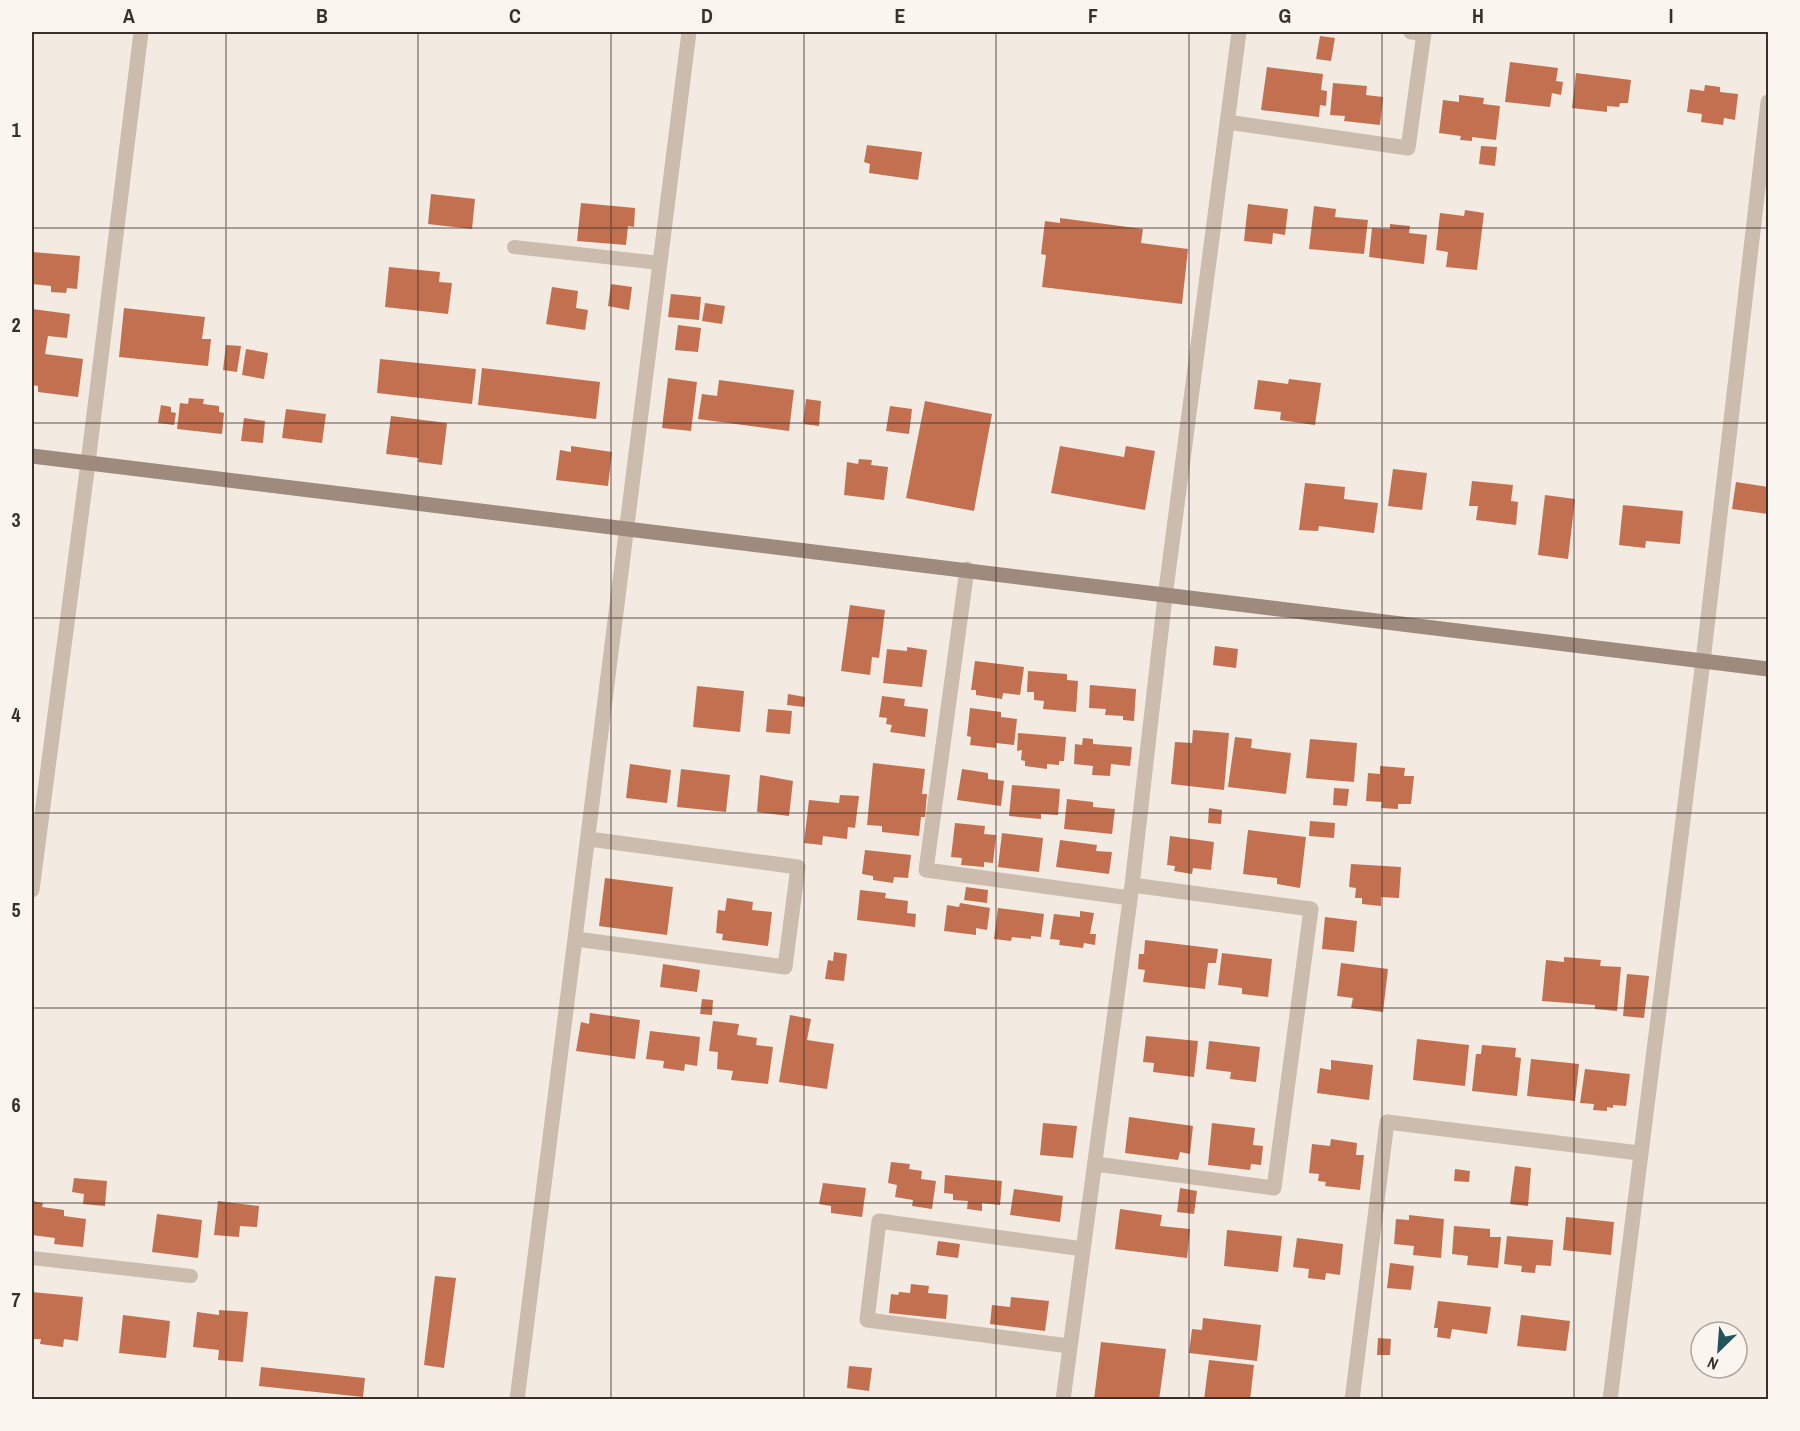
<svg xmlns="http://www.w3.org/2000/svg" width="1800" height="1431" viewBox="0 0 1800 1431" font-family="'Archivo Narrow',sans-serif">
	<rect width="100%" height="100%" fill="#f3ebe1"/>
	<path fill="#c27050" d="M1320 36 1335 38 1331 61 1316 59Z
		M1510 62 1558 68 1556 81 1563 82 1561 95 1552 93 1550 107 1505 102Z
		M1267 67 1323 74 1321 90 1327 91 1326 106 1320 105 1319 117 1261 110Z
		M1576 73 1631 80 1628 103H1620L1619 107 1607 106V112L1572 108Z
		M1333 83 1367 86 1366 95 1383 97 1380 125 1344 121 1345 116 1330 115Z
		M1705 85 1720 87V92L1738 94 1735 120 1724 118 1723 125 1701 122 1702 114 1687 112 1690 89 1704 91Z
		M1459 95 1484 98 1483 104 1500 106 1496 140 1472 137V141L1460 140 1461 136 1439 133 1443 100 1459 102Z
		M867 145 922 152 918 180 869 173 870 164 864 162Z
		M1481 146 1497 147 1495 166 1479 164Z
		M431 194 475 199 472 229 428 224Z
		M581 203 635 208 634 227 628 226 626 245 577 241Z
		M1248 204 1288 209 1285 235 1273 233 1272 244 1244 241Z
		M1314 206 1336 209 1335 217 1368 220 1364 254 1309 249Z
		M1465 210 1484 213 1477 270 1446 267 1448 252 1436 250 1440 213 1464 216Z
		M1060 218 1143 229 1141 243 1188 249 1182 304 1042 287 1046 255 1041 254 1045 221 1060 223Z
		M1390 224 1410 226 1409 233 1427 235 1424 264 1369 257 1372 228 1390 229Z
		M32 252 80 256 77 289 67 288 66 293 51 292V286L32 284Z
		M389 267 440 272 439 282 452 283 448 314 385 307Z
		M611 284 632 287 629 310 608 306Z
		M552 287 578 291 576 308 588 310 585 330 546 324Z
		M671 294 701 297 699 320 668 317Z
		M705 303 725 306 722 324 702 321Z
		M124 308 205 317 202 339H211L208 366 119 357Z
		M32 309 70 314 67 338 48 336 45 354 83 359 78 397 38 392V386L32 385Z
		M678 325 701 328 698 352 675 350Z
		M226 345 241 346 237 372 223 370Z
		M246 349 268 353 264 379 242 375Z
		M380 359 476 369 472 404 377 393Z
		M482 368 600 382 596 419 478 405Z
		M668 378 697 382 691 431 662 428Z
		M1289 379 1321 383 1315 425 1280 420 1281 412 1254 409 1258 380 1288 384Z
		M719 380 794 390 789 431 698 419 702 394 717 396Z
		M189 398 204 399 203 404 219 406V412L224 413 222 434 177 429 180 403 188 404Z
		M806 399 821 401 819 426 803 424Z
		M925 401 992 414 974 511 906 498Z
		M161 405 171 407V412L176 413 174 425 158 423Z
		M890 406 912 409 909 434 886 431Z
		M286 409 326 414 322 443 282 438Z
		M391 416 447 423 442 465 418 462 419 458 386 454Z
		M244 418 265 421 263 443 241 441Z
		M571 446 612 452 608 486 556 480 560 450 571 452Z
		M1060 446 1124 457 1126 446 1155 451 1145 510 1051 493Z
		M859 459 872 460 871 465 888 467 884 500 844 495 847 462 858 464Z
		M1393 469 1427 473 1422 510 1388 506Z
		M1472 481 1513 485 1511 501 1518 502 1516 525 1476 520 1478 506H1469Z
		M1736 482 1768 487V514L1732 509Z
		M1305 483 1345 487 1344 499 1378 503 1374 533 1319 526 1318 531 1299 530Z
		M1545 495 1575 499 1568 559 1538 555Z
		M1623 505 1683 511 1680 544 1646 541 1645 548 1619 545Z
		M850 605 885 610 879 658 872 657 870 675 841 671Z
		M1215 646 1238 649 1236 668 1213 665Z
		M907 647 927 650 922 687 883 683 887 649 907 651Z
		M975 661 1024 667 1020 695 1003 693 1002 699 976 695V690H971Z
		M1028 671 1067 674V680L1078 681 1076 712 1043 709 1044 701 1034 700V692H1027Z
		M1090 685 1136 689 1134 721 1123 720V716L1105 715 1106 709 1089 708Z
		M697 686 744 691 740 732 693 727Z
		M788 694 805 697 804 707 787 705Z
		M882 696 905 699 904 706 928 709 925 737 890 732 892 725 886 724 887 718 879 717Z
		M970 708 1001 712V717L1017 719 1014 745 996 743V748L970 745 971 737 967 736Z
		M768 709 792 711 790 734 766 732Z
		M1193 730 1229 733 1224 790 1171 784 1175 742 1192 743Z
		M1018 733 1066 737 1064 761H1059V765L1047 764V769L1025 766V761L1021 760 1022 750 1017 751Z
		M1235 737 1252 739 1251 748 1291 753 1286 794 1228 787Z
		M1083 738 1093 739V744L1132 747 1130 766 1111 764 1110 776 1092 775 1093 766 1074 764 1075 744 1082 745Z
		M1310 739 1357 743 1354 782 1306 778Z
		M873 763 925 769 922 794H927L925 817H921L919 836 882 832V826L867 825Z
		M630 764 671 770 667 803 626 798Z
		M1380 766 1405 768 1404 776H1414L1411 804H1398V809L1381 808 1382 802 1366 801 1368 773 1380 774Z
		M681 769 730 775 726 812 677 807Z
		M962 769 988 773V779L1004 781 1001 806 957 800Z
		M760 775 793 781 789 816 757 812Z
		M1012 785 1060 789 1058 815 1041 814V819L1009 816Z
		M1334 788 1349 789 1347 806 1333 805Z
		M840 795 859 796 855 828 848 827 847 839 823 836 822 845 804 843 809 800 839 803Z
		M1067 799 1093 802V807L1115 809 1112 834 1064 829Z
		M1209 808 1222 810 1221 824 1208 823Z
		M1310 821 1335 823 1334 838 1309 836Z
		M955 823 985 826 984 834 996 835 993 863 984 862V867L961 865 962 858 951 857Z
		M1248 830 1306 837 1300 888 1277 884V878L1243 874Z
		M1002 833 1043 838 1039 872 998 867Z
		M1170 836 1214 842 1211 870 1193 868 1192 874 1174 871 1175 866 1167 865Z
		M1060 840 1097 845 1096 851 1112 852 1109 874 1056 867Z
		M865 850 911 855 908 878 894 877 893 883 873 880V876L862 874Z
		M1351 864 1401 867 1399 898 1381 897V906L1362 904V898H1355L1356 888 1349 887Z
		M605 878 673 887 667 935 599 926Z
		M966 887 988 890 987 903 964 900Z
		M860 890 886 893 885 898 908 901 907 913 916 914 915 927 857 920Z
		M727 898 753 902 752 910 772 912 768 946 722 940 723 934 716 933 718 910 725 911Z
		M960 903 990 908 987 930 976 928V935L944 931 947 905 959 907Z
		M998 908 1044 914 1041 937 1031 936V939L1012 937 1011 941 994 939Z
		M1080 911 1094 913 1090 934H1096L1095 945 1084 943 1083 948 1059 945 1060 940 1050 939 1054 914 1080 917Z
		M1325 917 1357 921 1354 952 1322 949Z
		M1145 940 1218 949 1216 963H1208L1205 989 1143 982 1145 970 1138 969 1139 954H1144Z
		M834 952 847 954 844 981 825 979 828 960 833 961Z
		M1222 953 1272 959 1268 997 1242 994V988L1218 985Z
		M1564 957 1601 960 1600 966 1621 967 1617 1011 1595 1009V1005L1542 1001 1546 960 1564 962Z
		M1341 963 1388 969 1383 1012 1351 1008 1353 998 1337 996Z
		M663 964 700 970 697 992 660 987Z
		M1627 974 1649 976 1644 1018 1623 1016Z
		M702 999 713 1000 712 1015 700 1014Z
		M590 1013 640 1020 635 1059 576 1051 581 1022 589 1024Z
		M790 1015 811 1019 807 1040 834 1044 827 1089 779 1082Z
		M713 1021 739 1024 737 1035 757 1038 756 1045 773 1047 768 1084 731 1080 733 1071 717 1069 718 1052 709 1051Z
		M650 1031 700 1037 697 1066 685 1064 684 1071 663 1068 664 1061 646 1059Z
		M1146 1036 1198 1041 1194 1077 1153 1072 1154 1063 1143 1062Z
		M1417 1039 1469 1045 1465 1086 1413 1080Z
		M1209 1041 1260 1047 1256 1082 1230 1079 1231 1072 1206 1069Z
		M1482 1045 1516 1048 1515 1057 1521 1058 1517 1096 1472 1091 1476 1054H1481Z
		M1531 1059 1579 1064 1575 1101 1527 1096Z
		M1331 1060 1373 1065 1369 1100 1317 1093 1320 1068 1331 1070Z
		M1585 1069 1630 1074 1626 1106 1613 1105V1108L1607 1107V1111L1593 1110 1594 1104 1580 1103Z
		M1129 1117 1193 1126 1190 1154 1180 1152 1178 1160 1125 1153Z
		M1043 1123 1077 1126 1073 1158 1040 1155Z
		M1212 1123 1255 1128 1253 1145 1263 1146 1261 1165 1251 1164 1250 1170 1208 1165Z
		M1331 1139 1357 1143 1356 1155H1364L1360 1190 1325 1186 1326 1182 1318 1181 1319 1174 1309 1173 1312 1144 1330 1146Z
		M891 1162 910 1164 909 1169 922 1171 921 1179 936 1181 932 1209 912 1206 913 1200 895 1197 897 1185 888 1183Z
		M1515 1166 1531 1168 1528 1206 1510 1204Z
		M1455 1169 1470 1171 1469 1182 1454 1181Z
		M945 1175 1002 1181 1000 1205 982 1203V1211L967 1209 968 1201 953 1200V1194L944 1193Z
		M74 1178 107 1181 105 1206 83 1204 84 1194 72 1192Z
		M823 1183 866 1188 862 1217 831 1213V1206L819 1204Z
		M1180 1188 1197 1191 1194 1214 1177 1212Z
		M1014 1189 1063 1196 1060 1222 1010 1215Z
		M32 1201 43 1203 42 1207 64 1210V1216L86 1219 83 1247 54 1244 55 1238 32 1235Z
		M218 1201 259 1206 257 1227 240 1226 239 1237 214 1235Z
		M1120 1209 1162 1215 1160 1226 1190 1229 1187 1258 1115 1249Z
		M157 1214 202 1220 198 1258 152 1252Z
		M1409 1215 1444 1219 1441 1258 1413 1255 1414 1246 1394 1244 1396 1219 1409 1220Z
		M1566 1217 1614 1222 1611 1255 1563 1250Z
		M1454 1226 1490 1229V1237H1501L1498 1268 1467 1265 1468 1256 1452 1254Z
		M1227 1230 1282 1236 1278 1272 1224 1266Z
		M1507 1236 1553 1240 1551 1266 1536 1265 1535 1273 1521 1272 1522 1266 1504 1264Z
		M1297 1238 1343 1244 1340 1275 1326 1273 1325 1280 1308 1278 1309 1269 1293 1267Z
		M938 1241 960 1244 958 1258 936 1255Z
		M1390 1263 1414 1266 1411 1290 1387 1288Z
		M435 1276 456 1278 444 1368 424 1365Z
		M911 1284 929 1286 928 1293 948 1295 946 1319 889 1313 891 1294 898 1295 899 1292 910 1293Z
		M32 1292 83 1297 78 1341 64 1339 63 1347 40 1344 41 1339H33Z
		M1011 1297 1049 1301 1045 1331 990 1324 992 1305 1010 1307Z
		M1438 1301 1491 1307 1487 1334 1452 1329 1450 1339 1437 1337 1438 1328H1434Z
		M219 1310 248 1312 243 1362 218 1360 219 1350 193 1347 197 1312 219 1315Z
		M123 1315 170 1321 166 1358 119 1353Z
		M1521 1315 1570 1321 1566 1351 1517 1346Z
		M1203 1318 1261 1325 1257 1361 1189 1353 1192 1329 1202 1330Z
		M1378 1338 1391 1339 1390 1355H1377Z
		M1101 1342 1166 1349 1159 1400H1094Z
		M1209 1360 1254 1365 1250 1400H1204Z
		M849 1366 872 1368 869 1391 847 1388Z
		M261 1367 365 1378 363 1397 259 1386Z"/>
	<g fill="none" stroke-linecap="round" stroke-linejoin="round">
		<path stroke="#cbbcad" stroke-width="14" d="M514 247 660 263
			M32 1258 191 1276"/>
		<path stroke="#cbbcad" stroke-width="15" d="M1227 122 1408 148 1424 33 1411 32
			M967 569 926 870 1130 898
			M32 890 88 463 141 32
			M576 939 785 967 798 867 589 839
			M1096 1164 1274 1188 1311 909 1132 885
			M1069 1346 867 1320 879 1221 1083 1249
			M517 1400 689 32
			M1063 1400 1132 885 1165 597 1239 32
			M1352 1400 1387 1122 1639 1153
			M1610 1400 1703 661 1768 102"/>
		<path stroke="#9f8b7e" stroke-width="15" d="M32 456 1768 669"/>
	</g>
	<path fill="none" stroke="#3a302b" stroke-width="1.5" stroke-opacity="0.55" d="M226 32V1400M418 32V1400M611 32V1400M804 32V1400M996 32V1400M1189 32V1400M1382 32V1400M1574 32V1400M32 228H1768M32 423H1768M32 618H1768M32 813H1768M32 1008H1768M32 1203H1768"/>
	<rect width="1800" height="1431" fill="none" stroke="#faf5ee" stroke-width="66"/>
	<g transform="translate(1719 1350) rotate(205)"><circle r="28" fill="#faf5ee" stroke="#ada6a0" stroke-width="1.5"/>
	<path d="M0-4.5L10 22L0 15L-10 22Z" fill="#21545b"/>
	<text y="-9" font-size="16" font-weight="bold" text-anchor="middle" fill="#3a302b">N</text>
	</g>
	<rect x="33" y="33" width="1734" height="1365" fill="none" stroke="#3a302b" stroke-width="2"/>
	<g font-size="20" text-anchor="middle" font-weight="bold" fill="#3a302b">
		<text x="129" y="23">A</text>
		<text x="322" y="23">B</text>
		<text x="515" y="23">C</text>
		<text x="707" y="23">D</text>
		<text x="900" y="23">E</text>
		<text x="1093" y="23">F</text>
		<text x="1285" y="23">G</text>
		<text x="1478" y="23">H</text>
		<text x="1671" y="23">I</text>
		<text x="16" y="137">1</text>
		<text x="16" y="332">2</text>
		<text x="16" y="527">3</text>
		<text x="16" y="722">4</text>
		<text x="16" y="917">5</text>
		<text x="16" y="1112">6</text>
		<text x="16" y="1307">7</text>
	</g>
</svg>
